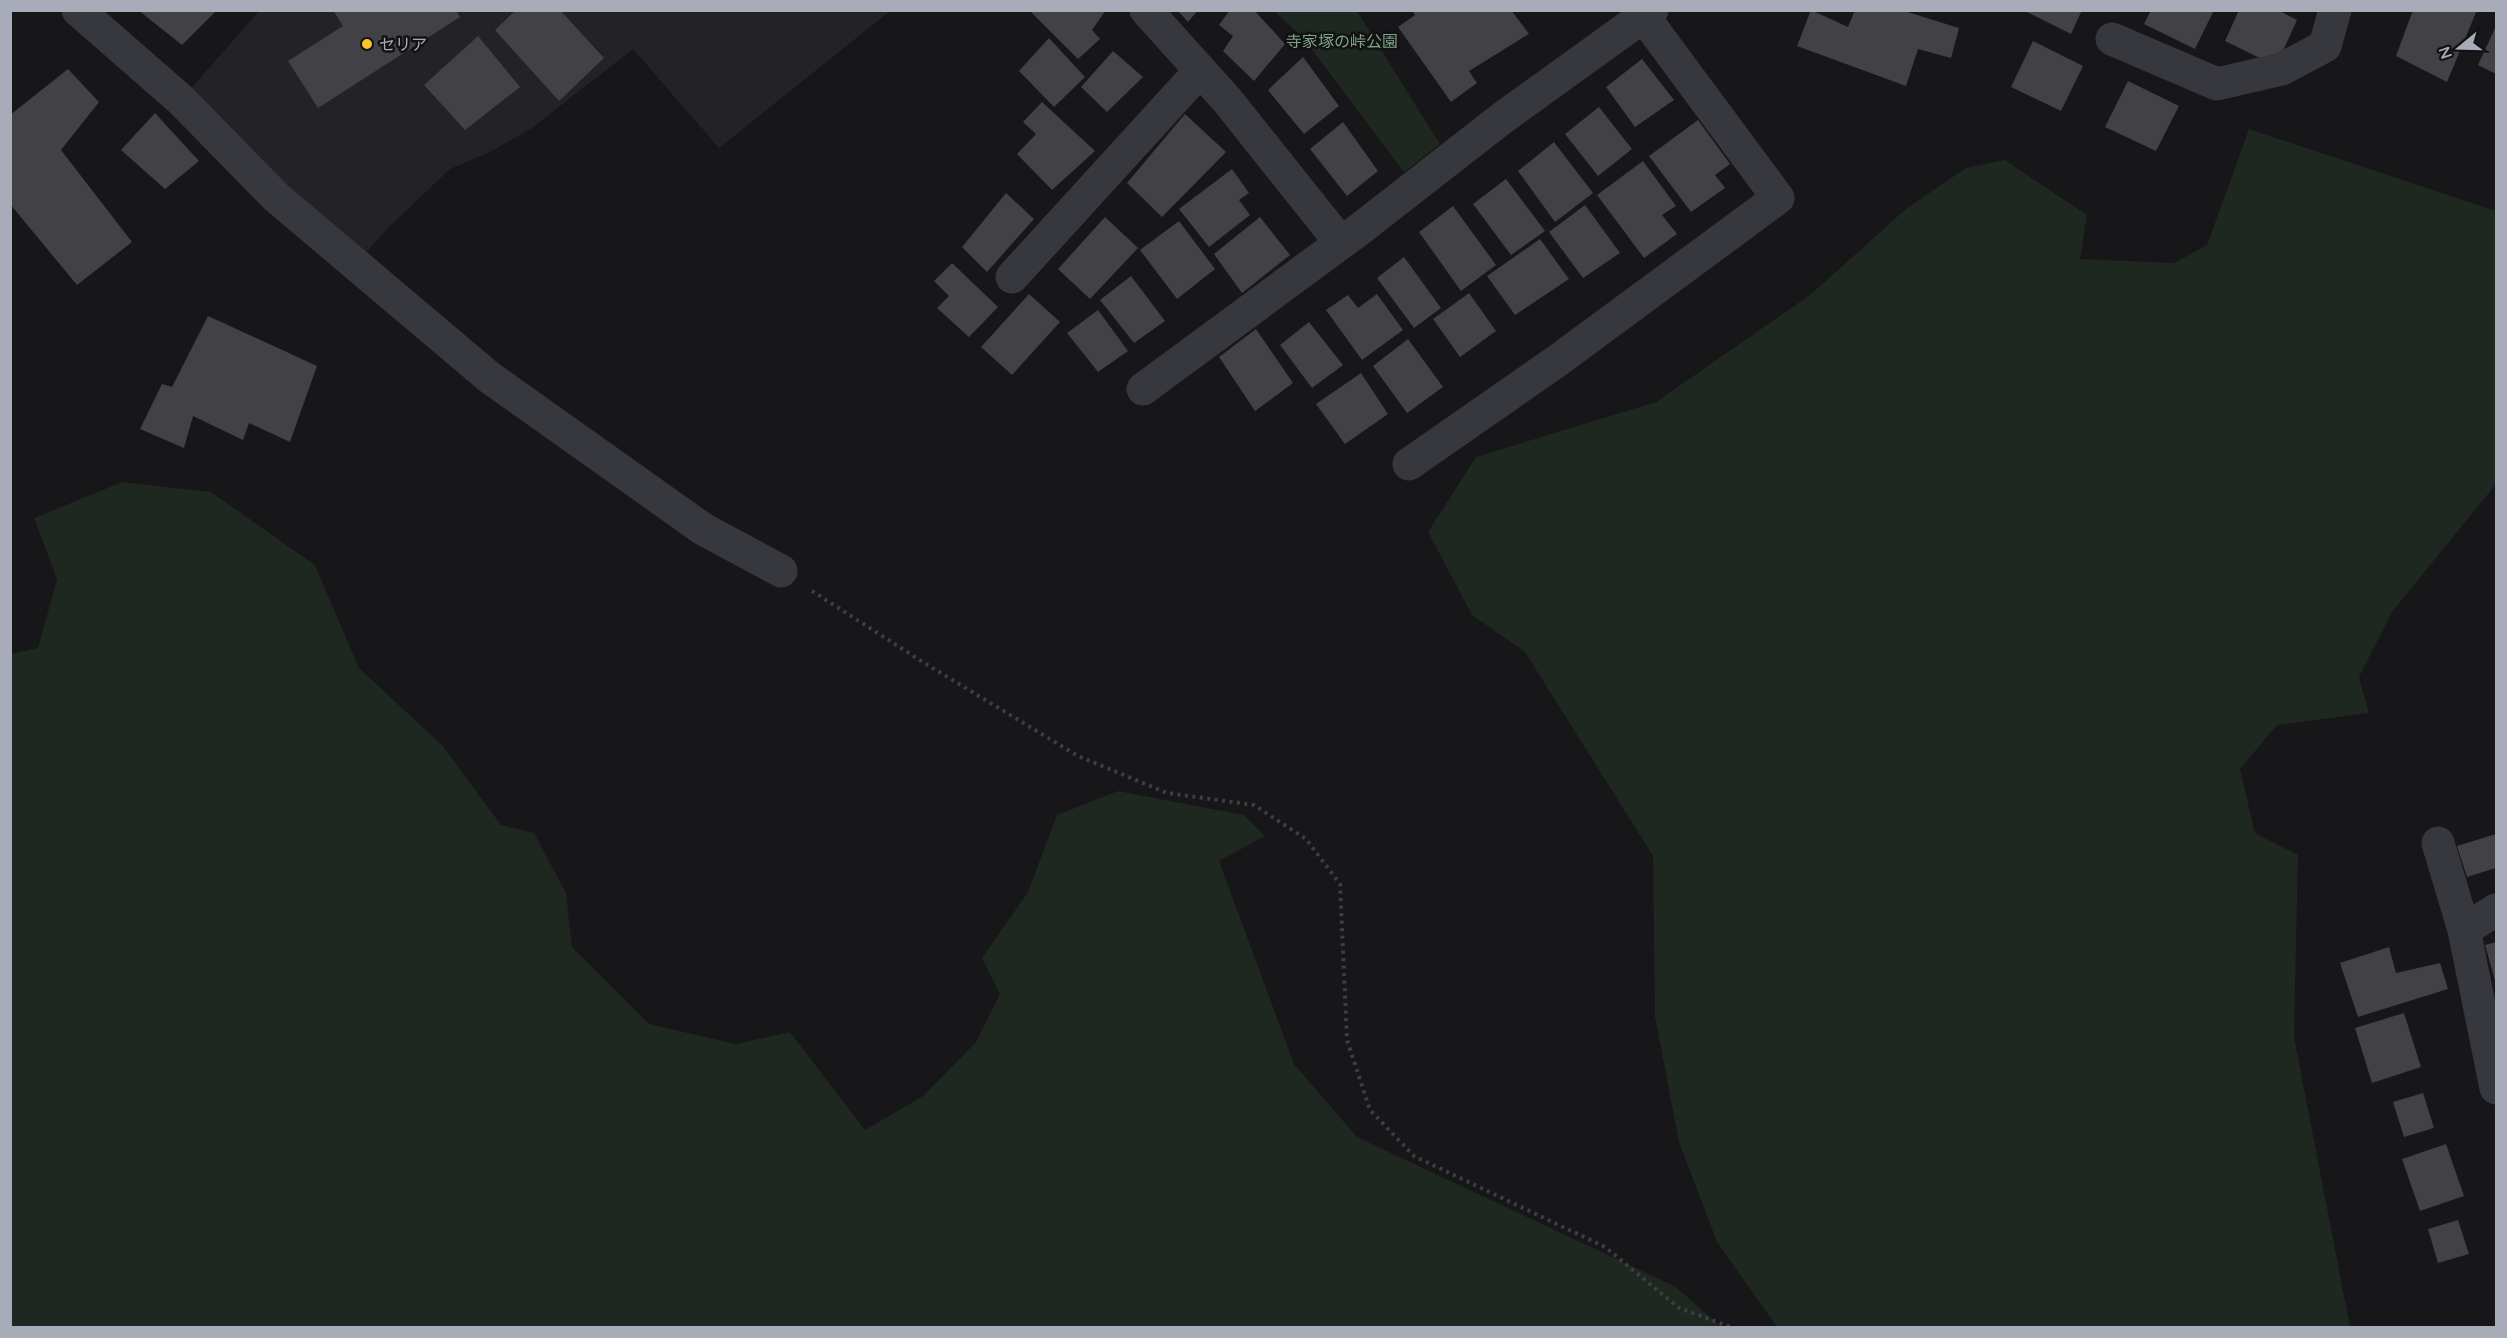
<svg xmlns="http://www.w3.org/2000/svg" width="2507" height="1338" viewBox="0 0 2507 1338" font-family="Quicksand,'Noto Sans JP',sans-serif">
	<rect width="100%" height="100%" fill="#171619"/>
	<path fill="#232226" d="M259 11H890L719 148 633 49 532 128 488 153 450 169 388 228 362 257 181 100Z"/>
	<path fill="#1e2720" d="M1274 11H1357L1440 144 1404 172 1304 39Z
		M2249 129 2496 211V484L2392 612 2359 677 2369 713 2277 725 2240 769 2255 833 2298 855 2294 1037 2350 1327H1777L1717 1242 1679 1142 1655 1017 1653 856 1525 652 1472 615 1428 532 1476 457 1656 402 1810 295 1907 208 1966 168 2005 160 2087 215 2080 259 2174 263 2207 245Z
		M122 482 211 492 315 565 359 668 442 745 501 825 534 833 566 893 572 947 649 1024 736 1044 790 1032 865 1130 923 1096 976 1042 1000 994 982 958 1028 892 1057 815 1118 791 1244 815 1265 836 1219 861 1294 1064 1357 1137 1676 1287 1721 1327H11V654L38 648 57 579 34 518Z"/>
	<path fill="#414146" d="M138 10H217L182 45Z
		M333 10H456L460 17 318 108 288 61 343 26Z
		M516 10H560L604 58 559 101 495 30Z
		M1029 10H1106L1092 30 1100 39 1078 59Z
		M1177 10H1198L1188 22Z
		M1230 10H1254L1285 44 1254 81 1223 51 1233 36 1219 25Z
		M1412 10H1511L1529 34 1469 71 1477 83 1451 102 1398 27 1415 15Z
		M1811 10 1848 27 1855 10H1901L1959 28 1951 58 1918 49 1906 86 1797 46Z
		M2023 10H2082L2071 34Z
		M2151 10H2214L2195 49 2144 24Z
		M2239 10H2278L2297 20 2276 66 2225 41Z
		M2413 10H2477L2447 82 2396 56Z
		M2496 26V74L2478 65Z
		M478 36 520 87 465 130 424 85Z
		M1049 38 1085 77 1054 107 1019 71Z
		M2033 41 2083 66 2061 111 2011 87Z
		M1113 51 1143 77 1107 112 1081 87Z
		M1303 57 1339 106 1304 134 1268 90Z
		M1642 59 1674 100 1635 127 1606 87Z
		M68 69 99 102 61 150 132 242 77 285 10 204V115Z
		M2128 81 2179 106 2156 151 2105 127Z
		M1042 102 1095 151 1052 190 1017 154 1036 134 1023 122Z
		M1599 107 1632 149 1598 176 1565 134Z
		M155 113 199 161 165 189 121 150Z
		M1185 114 1226 152 1162 217 1127 183Z
		M1698 120 1730 164 1715 175 1725 188 1691 212 1649 156Z
		M1343 122 1378 171 1347 196 1310 149Z
		M1554 142 1593 193 1555 222 1518 171Z
		M1643 161 1676 206 1662 215 1677 234 1644 258 1597 195Z
		M1232 169 1249 193 1239 200 1250 215 1209 247 1179 209Z
		M1506 179 1545 231 1511 255 1473 204Z
		M1006 193 1034 219 987 272 962 247Z
		M1585 205 1620 253 1583 278 1549 232Z
		M1453 206 1496 265 1461 291 1419 232Z
		M1105 217 1138 248 1090 299 1058 269Z
		M1260 217 1290 255 1242 293 1214 254Z
		M1179 221 1215 269 1177 299 1140 250Z
		M1540 239 1569 279 1515 315 1487 276Z
		M1404 257 1441 308 1414 328 1377 278Z
		M952 263 998 307 969 337 937 308 949 296 934 281Z
		M1131 276 1165 321 1134 343 1100 300Z
		M1469 293 1496 331 1460 357 1433 319Z
		M1029 294 1060 322 1012 375 981 347Z
		M1377 294 1403 330 1362 360 1326 310 1348 295 1358 308Z
		M1098 310 1128 351 1098 372 1067 333Z
		M208 316 317 366 290 442 249 423 243 440 193 416 184 448 140 429 162 384 172 387Z
		M1309 322 1343 365 1312 388 1280 345Z
		M1256 329 1293 383 1255 411 1219 357Z
		M1408 339 1443 387 1407 413 1373 366Z
		M1361 373 1388 414 1345 444 1316 404Z
		M2496 834V868L2467 877 2457 846Z
		M2496 942V984L2485 945Z
		M2389 947 2396 973 2440 963 2448 989 2358 1017 2340 963Z
		M2404 1013 2421 1067 2372 1083 2355 1028Z
		M2423 1093 2434 1128 2404 1137 2393 1102Z
		M2446 1144 2464 1196 2420 1211 2402 1159Z
		M2458 1220 2469 1254 2438 1263 2428 1229Z"/>
	<g fill="none" stroke-linecap="round" stroke-linejoin="round">
		<path stroke="#3d3f45" stroke-width="4" stroke-dasharray="3 4.5" stroke-linecap="butt" d="M812 591 926 664 1078 756 1167 793 1254 805 1306 839 1340 884 1347 1040 1370 1110 1414 1156 1605 1247 1679 1308 1733 1328"/>
		<path stroke="#37383e" stroke-width="33" d="M78 10 181 100 276 197 489 377 703 529 781 571
			M1146 10 1227 100 1341 243
			M2112 39 2217 84 2282 69 2325 46 2335 10
			M1012 277 1199 72
			M1143 389 1360 229 1501 119 1652 10
			M1409 464 1557 361 1778 198 1644 17
			M2438 843 2464 930 2496 1088
			M2464 930 2496 910"/>
	</g>
	<circle fill="#fac22d" stroke="#121114" stroke-width="2" cx="367" cy="44" r="6"/>
	<g text-anchor="middle" stroke-width="5" stroke-linejoin="round" paint-order="stroke">
		<g font-size="16" fill="#7ea583" stroke="#121114">
			<text x="1342" y="47">寺家塚の峠公園</text>
		</g>
		<g font-size="16" fill="#a8acb9" stroke="#121114" text-anchor="start">
			<text x="379" y="50">セリア</text>
		</g>
	</g>
	<rect width="2507" height="1338" fill="none" stroke="#a8acb9" stroke-width="24"/>
	<g transform="translate(2459 48) rotate(251)" stroke="#121114" stroke-width="4.5" paint-order="stroke">
	<path d="M0-4.5L10 22L0 15L-10 22Z" fill="#a8acb9"/>
	<text y="-9" font-size="16" font-weight="bold" text-anchor="middle" fill="#a8acb9">N</text>
	</g>
</svg>
